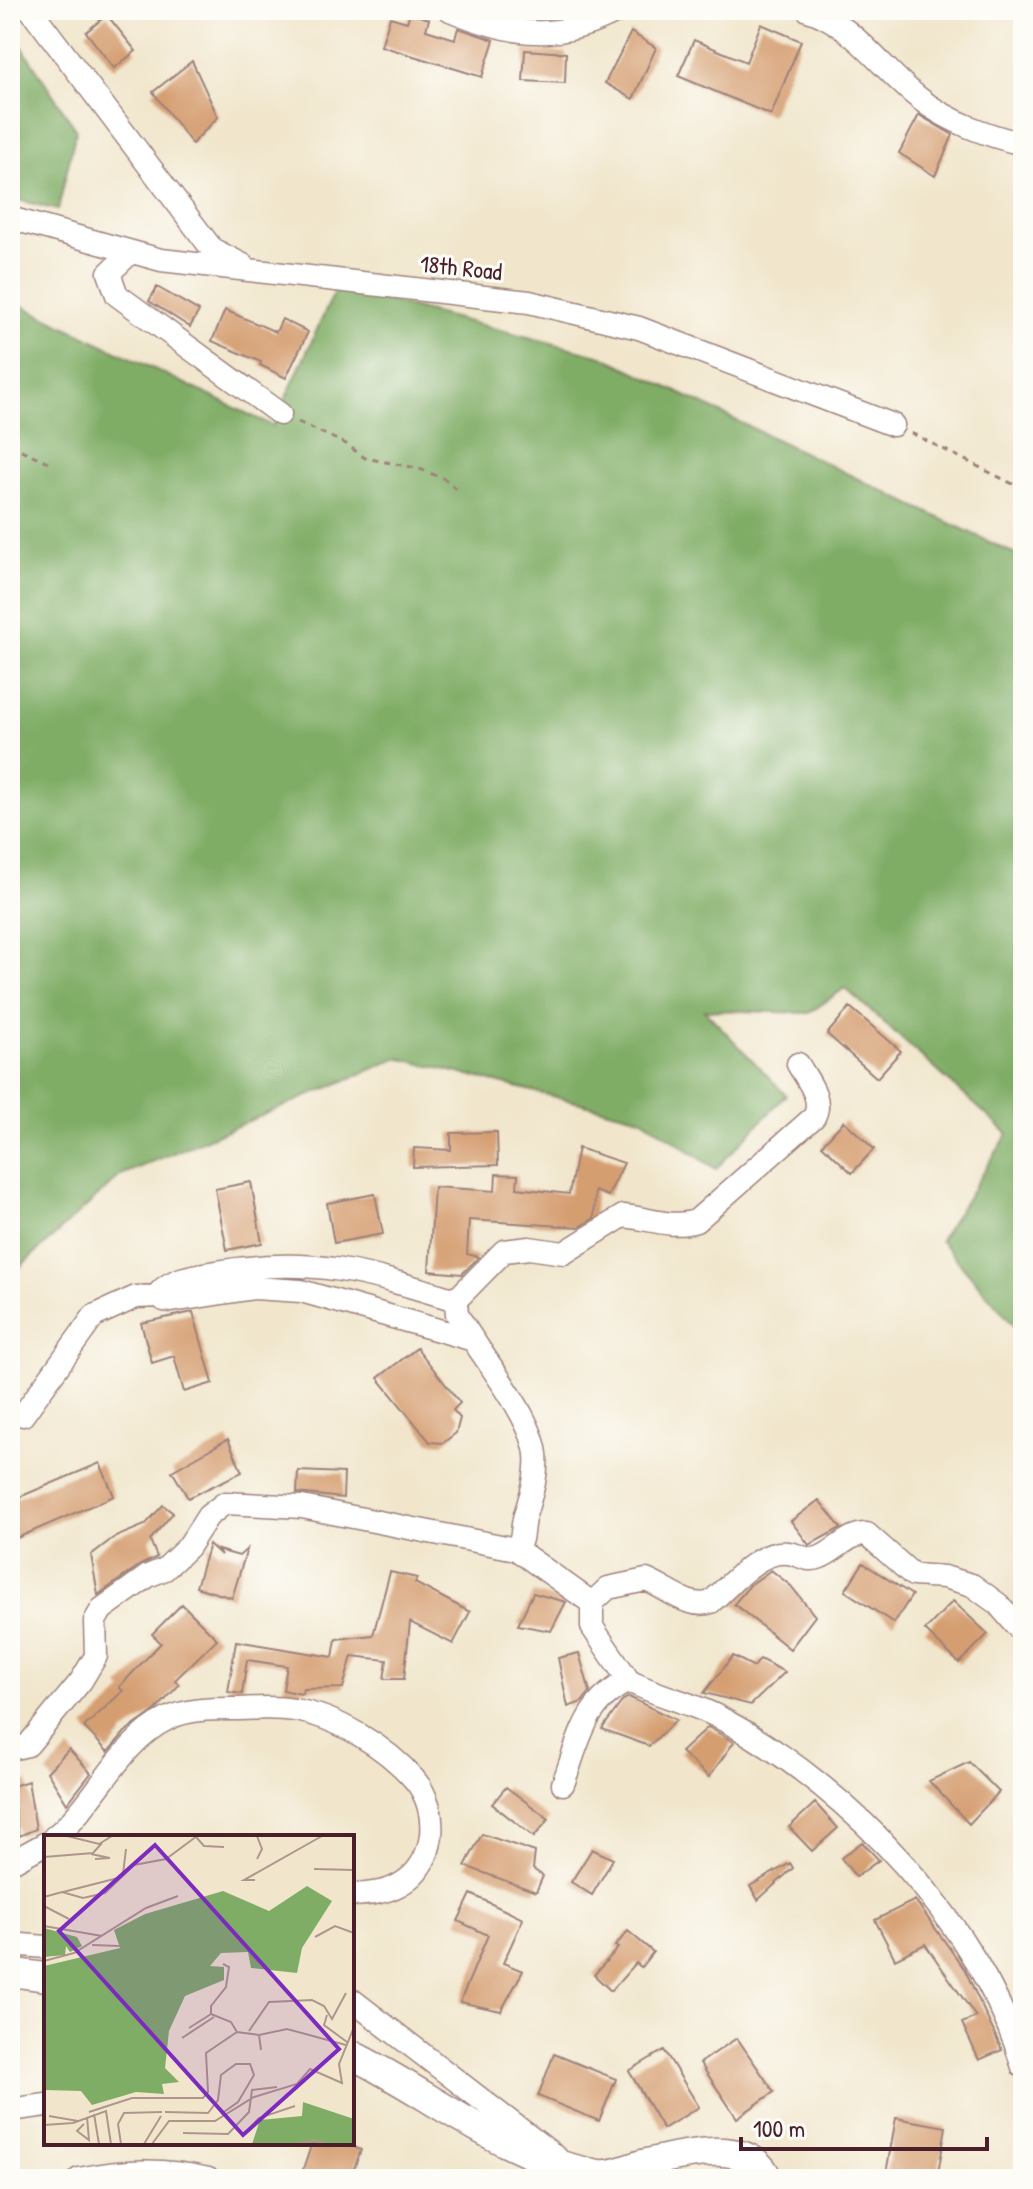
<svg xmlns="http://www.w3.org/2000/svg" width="1033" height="2189" viewBox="0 0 1033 2189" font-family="'Patrick Hand',sans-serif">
	<rect width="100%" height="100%" fill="#fdfcf7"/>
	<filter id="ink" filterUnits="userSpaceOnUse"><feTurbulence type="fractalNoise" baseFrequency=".0125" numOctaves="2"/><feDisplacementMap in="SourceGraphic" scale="16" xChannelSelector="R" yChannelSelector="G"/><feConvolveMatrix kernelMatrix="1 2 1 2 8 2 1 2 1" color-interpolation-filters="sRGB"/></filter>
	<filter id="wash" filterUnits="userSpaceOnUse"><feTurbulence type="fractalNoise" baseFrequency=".006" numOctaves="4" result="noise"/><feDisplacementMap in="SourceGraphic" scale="32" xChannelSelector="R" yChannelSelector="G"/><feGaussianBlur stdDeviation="1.8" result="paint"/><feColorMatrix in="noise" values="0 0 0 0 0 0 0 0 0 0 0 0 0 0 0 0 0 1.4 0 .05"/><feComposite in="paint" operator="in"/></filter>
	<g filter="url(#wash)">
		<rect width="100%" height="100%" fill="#f1e6cc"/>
		<path fill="#80ad66" stroke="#656648" stroke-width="2" d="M10 28 76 130 58 210 10 198Z
			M336 288 602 356 1023 558V1336L940 1240 1008 1134 845 988 809 1013 704 1010 786 1095 716 1169 641 1118 398 1058 121 1175 10 1276V300L273 426Z"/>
		<g id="blocks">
			<path fill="#d59e71" d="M410 13 429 19 426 30 455 39 458 28 494 40 482 77 381 46 390 17 407 22Z
				M107 15 136 51 114 68 86 32Z
				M761 24 801 41 771 115 678 76 694 40 746 62Z
				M631 32 656 48 633 99 605 83Z
				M525 50 566 53 565 83 523 81Z
				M192 61 218 117 192 144 153 92Z
				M919 115 953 135 935 176 899 153Z
				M157 287 199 311 190 327 149 301Z
				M225 310 276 332 282 319 308 332 286 378 260 365 261 362 212 341Z
				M850 1007 901 1051 877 1078 827 1034Z
				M844 1121 874 1149 852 1173 822 1145Z
				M497 1132 498 1165 413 1167 414 1148 451 1150V1133Z
				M578 1148 624 1163 608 1196 595 1191 594 1218 580 1227 469 1220 467 1254 479 1257 462 1274 429 1271 434 1187 495 1191 496 1174 518 1175 517 1188 569 1194Z
				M251 1182 262 1243 227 1250 215 1189Z
				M375 1194 383 1234 334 1243 327 1203Z
				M193 1312 213 1383 184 1392 174 1356 152 1363 141 1323Z
				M417 1348 460 1403 453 1410 460 1418 456 1433 443 1443 430 1442 378 1378Z
				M228 1439 242 1472 188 1498 172 1471Z
				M100 1463 114 1496 10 1541V1501Z
				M298 1471 344 1473 343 1498 297 1493Z
				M819 1500 841 1528 809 1545 791 1521Z
				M163 1505 173 1513 150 1540 157 1557 140 1565 98 1595 91 1555 113 1538 145 1525Z
				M209 1544 221 1555 218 1550 239 1556 247 1549 232 1598 196 1587Z
				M863 1563 912 1595 894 1623 845 1591Z
				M771 1570 791 1586 815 1616 790 1649 734 1604 750 1585Z
				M390 1572 417 1578 415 1583 470 1612 453 1644 410 1622 404 1679H384L387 1660 352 1656 343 1688 303 1689 302 1694 283 1690 287 1666 247 1660 242 1694 228 1692 236 1641 333 1657 336 1639 373 1635Z
				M533 1593 566 1602 551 1631 518 1625Z
				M953 1601 988 1634 959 1663 925 1630Z
				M182 1604 217 1639 175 1680 179 1685 156 1710 125 1732 108 1752 84 1727 123 1691 119 1687 161 1643 152 1634Z
				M579 1653 590 1692 582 1702 568 1707 558 1658Z
				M733 1656 754 1667 760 1659 785 1672 751 1705 704 1693Z
				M629 1697 676 1720 649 1746 602 1729 623 1700Z
				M708 1727 734 1742 709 1777 681 1752Z
				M69 1749 91 1773 67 1804 47 1772Z
				M969 1762 999 1792 969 1824 929 1781Z
				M28 1781 36 1829 19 1836 13 1802 10 1803V1787Z
				M506 1787 549 1819 534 1837 492 1804Z
				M815 1803 838 1828 812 1851 789 1827Z
				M482 1834 535 1852 533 1869 543 1876 536 1892 465 1866Z
				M862 1842 879 1860 856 1877 841 1858Z
				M592 1849 613 1859 592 1895 571 1882Z
				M790 1863 793 1868 758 1900 750 1886Z
				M471 1894 523 1919 503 1963 523 1971 501 2011 460 2002 488 1935 458 1921Z
				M915 1900 965 1970 1002 2050 979 2060 962 2023 976 2017 925 1944 895 1959 875 1920Z
				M628 1931 653 1952 641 1967 636 1963 611 1991 594 1975 618 1948 615 1946Z
				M737 2038 774 2092 737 2118 700 2063Z
				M664 2050 699 2107 663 2129 629 2071Z
				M554 2054 616 2079 599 2121 538 2096Z
				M896 2118 946 2127 937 2179H885Z
				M312 2143H344L361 2150 350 2179H300Z"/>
		</g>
	</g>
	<g filter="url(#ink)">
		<use href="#blocks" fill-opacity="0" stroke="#9e827c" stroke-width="2"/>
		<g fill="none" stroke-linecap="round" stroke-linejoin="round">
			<defs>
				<path id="minor" d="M31 10 212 249 243 265
					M450 10C513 36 559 43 620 10
					M808 10C854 24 883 71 920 99 947 121 989 136 1023 144
					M10 218 161 260 529 302 639 328 893 425
					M130 253 109 273 117 295 280 414
					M456 1300C365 1272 312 1256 216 1272 198 1275 173 1277 160 1292L164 1300 172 1301 254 1288 301 1291 470 1339
					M23 1415 94 1316 136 1297 161 1296
					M592 1603 608 1588 646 1580C667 1588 689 1610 711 1602 731 1585 759 1549 788 1553 799 1554 806 1562 818 1558 836 1552 848 1533 867 1534L913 1575 944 1577 972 1585 998 1604 1023 1633
					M629 1681 592 1627V1603L516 1549C524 1540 521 1527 525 1515 531 1495 538 1475 536 1454 531 1413 478 1353 457 1314L456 1300 504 1251 529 1248 564 1253 623 1216C648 1218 671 1229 696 1221L814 1117C824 1099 807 1080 798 1064
					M10 1749 28 1745 81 1681 96 1656 95 1621 102 1609 148 1576 165 1569 188 1547 208 1516 225 1503 302 1507 516 1549
					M563 1784C579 1741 585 1700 629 1681 660 1697 694 1703 724 1720 851 1789 982 1926 1023 2067
					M54 1837C96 1804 118 1743 167 1719 189 1708 216 1709 239 1709 258 1708 276 1707 294 1710 336 1716 386 1747 414 1779 441 1810 437 1865 399 1885 385 1893 368 1894 352 1895
					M10 1863 46 1843
					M10 1944 46 1947
					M352 2000 556 2157
					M10 2110 46 2105
					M79 2179C123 2170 164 2168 208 2179"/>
				<path id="major" d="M10 1972 46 1977
					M352 2055C434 2095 507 2160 599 2174 615 2176 631 2166 647 2163 683 2154 751 2137 768 2179"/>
			</defs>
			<use href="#minor" stroke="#9e827c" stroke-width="25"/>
			<use href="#major" stroke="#9e827c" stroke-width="31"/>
			<path stroke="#9e827c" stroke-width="3" stroke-dasharray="6 6" stroke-linecap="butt" d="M298 422 346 444 365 458 417 468 445 479 458 491
				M911 433 1023 489
				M10 445 48 462"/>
			<use href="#minor" stroke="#fff" stroke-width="22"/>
			<use href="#major" stroke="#fff" stroke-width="28"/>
		</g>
	</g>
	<g text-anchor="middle" stroke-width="6" stroke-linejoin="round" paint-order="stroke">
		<g font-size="24" fill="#4a1f2b" stroke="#fdfcf7">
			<text transform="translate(461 268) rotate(6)" y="8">18th Road</text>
		</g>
	</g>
	<g transform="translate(44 1835)">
		<rect width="310" height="310" fill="#f1e6cc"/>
		<path d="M263 51 288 66 258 113 253 138 207 133 204 117 177 118 166 131 180 132V145L141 161 125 196 121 233 135 247 118 249 120 259 92 257 48 270 37 256 0 255V131L76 113 70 95 101 79 179 56 225 76ZM0 93 33 102 38 111 26 117 22 111 21 120 0 122ZM259 267 310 284V309H208L216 285 258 281Z" fill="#80ad66"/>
		<path fill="none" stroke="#ae968c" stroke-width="2" d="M23 1 55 9 68 1M213 1 218 14 213 24M152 2 160 11 180 12M47 19 66 23 51 24M0 22 49 18 58 8M270 34 310 35M79 39 82 14M211 45H200L278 1M19 57 74 43M0 62 18 57 39 63 61 58 90 30 122 24 153 1M0 71 25 84M0 91 58 101M271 102 291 91 310 98M48 110 76 111M0 126 30 118 102 73 134 61M179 129 185 132 182 152 167 171V179L187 187 193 197 215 200M283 180 280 190 303 207M145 193 167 179M205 196 225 167 268 165 280 171 288 184 302 158M138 203 170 182M217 215 215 200 243 194 302 210M45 277 88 263H159L164 257 162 218 193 197M121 277 164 278 174 265 177 240 192 229H206L210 240 194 267 177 279M50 279 55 309M5 281 34 286M40 289 33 296 45 305 43 282M0 290 29 288 62 276 67 309M139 298 184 299 205 277 208 255 233 252M198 301 215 283 251 271M77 309 74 289 80 278 118 277M100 309 117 281M108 309 125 286H171L210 262 253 249 266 234 298 248 295 229 310 192M252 309 270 305 281 309"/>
		<path fill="#7b2cbf" fill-opacity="0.15" stroke="#7b2cbf" stroke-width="4" d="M111 10 295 214 199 300 15 96Z"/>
		<rect width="310" height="310" fill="none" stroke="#4a1f2b" stroke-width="4"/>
	</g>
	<rect width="1033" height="2189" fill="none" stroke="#fdfcf7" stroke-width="40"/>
	<path d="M741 2137v12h246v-12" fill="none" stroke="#4a1f2b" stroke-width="4"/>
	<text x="753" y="2137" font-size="24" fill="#4a1f2b" stroke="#fdfcf7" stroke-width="6" paint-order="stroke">100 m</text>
</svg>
